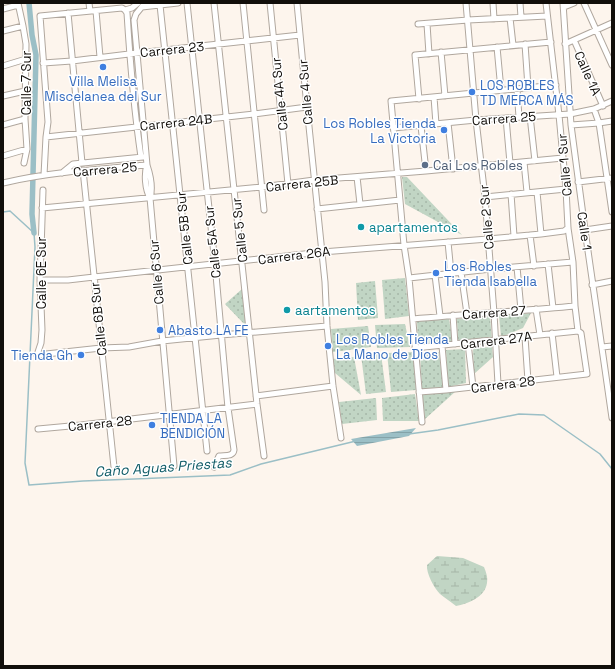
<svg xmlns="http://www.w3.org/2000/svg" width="615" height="669" viewBox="0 0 615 669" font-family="'Space Grotesk',sans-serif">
	<defs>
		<pattern id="grass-dots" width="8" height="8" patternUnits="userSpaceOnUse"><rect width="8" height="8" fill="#c1d5c4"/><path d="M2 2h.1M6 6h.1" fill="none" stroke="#a5b6a7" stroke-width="1.8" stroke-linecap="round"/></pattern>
		<pattern id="wetland-marsh" width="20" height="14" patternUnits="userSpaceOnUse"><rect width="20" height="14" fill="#c1d5c4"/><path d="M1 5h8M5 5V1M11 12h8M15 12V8" fill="none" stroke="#a5b6a7"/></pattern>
		<pattern id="water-rules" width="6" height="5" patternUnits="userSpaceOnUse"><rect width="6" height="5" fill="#9bbfc6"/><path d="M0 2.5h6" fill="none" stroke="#84a3a9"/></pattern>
	</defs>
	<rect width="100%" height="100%" fill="#fdf5ed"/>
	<path fill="url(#grass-dots)" d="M402 177H407L462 235 405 204Z
		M405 278 409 316 385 319 382 280Z
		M375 281 378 318 358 320 356 283Z
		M242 289 246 326 225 304Z
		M531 313 523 328 501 337 499 316Z
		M490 317 492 340 458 342 457 319Z
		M449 319 453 343 418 345 417 321Z
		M405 324 410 347 377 348 375 325Z
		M368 326 371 347 333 352 331 329Z
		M492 347 493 357 474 374 473 348Z
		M465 349 466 383 448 387 446 350Z
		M413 352 416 390 391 392 387 353Z
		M439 352 443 387 422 389 420 353Z
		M381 354 386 392 366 394 361 355Z
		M354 357 361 395 335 373 333 359Z
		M456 391 425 419 422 394Z
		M415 394 419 421H383L382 398Z
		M376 398 377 420 342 424 339 402Z"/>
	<path fill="url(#wetland-marsh)" d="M437 556 463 558 484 567C486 572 488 577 487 583 485 597 468 604 456 606 451 602 445 598 440 594 434 588 426 573 427 565Z"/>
	<path fill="url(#water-rules)" d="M416 428 409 436 357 446 351 439Z"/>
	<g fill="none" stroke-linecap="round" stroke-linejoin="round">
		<path stroke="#9bbfc6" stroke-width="1.5" d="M3 212 10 211 34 233 35 247 25 463 29 485 83 481 134 479 230 475 261 464 356 441
			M409 434 438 430 519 414 544 415 600 454 612 469"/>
		<path stroke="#9bbfc6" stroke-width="5.5" d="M29 3 32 35 36 55 32 214 34 233"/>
		<defs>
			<path id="minor" d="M18 3 23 26 26 44 25 119 27 149 24 163
				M89 3 90 11
				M145 3 136 14 134 20 147 165C150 174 153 188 150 198L174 466
				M187 3 215 264 228 408 234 450C233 457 225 455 219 456L214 467
				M214 3 257 404 264 456
				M243 3 264 210
				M270 3 288 184
				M297 3 307 107 325 282 327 326 333 386 341 438
				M466 3 476 120 485 197 494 313 498 384
				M493 3 494 19
				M520 3 521 17
				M563 3 571 125 585 230 612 418
				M584 3 612 65
				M160 5 207 451
				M142 7 178 3
				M564 7 574 3
				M3 9 18 5
				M125 10 127 13C130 61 134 109 141 157
				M96 11 100 57
				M68 13 82 163
				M510 18 513 45
				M418 24 468 20 547 16
				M427 24 429 54
				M3 31 23 26
				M574 40 603 106
				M525 44 528 87
				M565 44 612 23
				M497 47 501 90
				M441 52 445 96
				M43 63 72 61 129 54 300 35
				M3 66 26 59
				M517 89 519 117
				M3 96 25 91
				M434 97 436 124
				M419 99 415 55 551 42
				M594 109 599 123 612 212
				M530 116 535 161
				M506 118 510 163
				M448 123 453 169
				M3 125 25 119
				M571 125 599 123 612 121
				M421 126 426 171
				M393 128 476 120 570 114 594 109 612 101
				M46 137 254 114 307 107
				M3 156 27 149
				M524 162 527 192
				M147 165C144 174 145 189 150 198
				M83 170 114 467
				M62 173 73 164 143 157
				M44 175 46 137 48 122 40 16 122 8 125 10 132 8 138 3
				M357 177 360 204
				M578 182 612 178
				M3 183C50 172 99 169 147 165
				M43 190 40 280 42 330 41 343 37 355 101 348 129 347 162 341 221 335 327 326
				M537 192 541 234
				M511 194 514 236
				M485 197 566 189
				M42 208 262 187 314 180 426 171 563 158
				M317 209 400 200
				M585 230 612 226
				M530 235 534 266
				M448 242 451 273
				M548 264 553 308
				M517 267 521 310
				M461 272 467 314
				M435 275 440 316
				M409 278 491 269 573 262
				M40 280H68L94 277 322 252 488 239 541 234 564 231 568 228
				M592 285 612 281
				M536 309 540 335
				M453 315 455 344
				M413 319C467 314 521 311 575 306
				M552 333 557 377
				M525 337 528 381
				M468 343 473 387
				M442 346 446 390
				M602 347 612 346
				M415 348 578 331
				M419 392 446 390 587 374 581 333 578 331 575 306 573 262 568 228 566 189 559 115 546 3
				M256 396 333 386
				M422 422 409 278 404 245 391 101 556 85
				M38 429 81 425 257 404"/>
		</defs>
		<use href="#minor" stroke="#b0a79e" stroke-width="7"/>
		<use href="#minor" stroke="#fff" stroke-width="5"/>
	</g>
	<g fill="#3f7fe0" stroke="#fff" stroke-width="1.5">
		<circle cx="103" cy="67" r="4"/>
		<circle cx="472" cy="92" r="4"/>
		<circle cx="444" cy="130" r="4"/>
		<circle cx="436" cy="273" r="4"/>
		<circle cx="160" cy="330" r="4"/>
		<circle cx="328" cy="346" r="4"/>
		<circle cx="81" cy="355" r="4"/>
		<circle cx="152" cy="425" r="4"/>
	</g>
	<circle fill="#5c6f8a" stroke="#fff" stroke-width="1.5" cx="425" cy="165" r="4"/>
	<g fill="#0f9aa8" stroke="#fff" stroke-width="1.5">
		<circle cx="361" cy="227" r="4"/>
		<circle cx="287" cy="310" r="4"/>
	</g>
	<g text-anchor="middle" stroke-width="3" stroke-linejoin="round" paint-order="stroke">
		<g font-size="13" fill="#110e0a" stroke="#fff">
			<text transform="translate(172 49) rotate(-6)" y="5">Carrera 23</text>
			<text transform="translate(588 73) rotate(66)" y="5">Calle 1A</text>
			<text transform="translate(26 83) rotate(-90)" y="5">Calle 7 Sur</text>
			<text transform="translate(305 92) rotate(-95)" y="5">Calle 4 Sur</text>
			<text transform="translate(279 94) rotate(-96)" y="5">Calle 4A Sur</text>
			<text transform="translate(504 118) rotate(-4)" y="5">Carrera 25</text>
			<text transform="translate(176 122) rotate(-6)" y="5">Carrera 24B</text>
			<text transform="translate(564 165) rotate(-95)" y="5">Calle 1 Sur</text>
			<text transform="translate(105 169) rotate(-5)" y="5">Carrera 25</text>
			<text transform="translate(302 183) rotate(-6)" y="5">Carrera 25B</text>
			<text transform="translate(486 217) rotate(-95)" y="5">Calle 2 Sur</text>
			<text transform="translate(184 228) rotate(-96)" y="5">Calle 5B Sur</text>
			<text transform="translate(239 230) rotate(-96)" y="5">Calle 5 Sur</text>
			<text transform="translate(585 231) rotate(82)" y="5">Calle 1</text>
			<text transform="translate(212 242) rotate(-96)" y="5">Calle 5A Sur</text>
			<text transform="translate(294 255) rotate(-7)" y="5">Carrera 26A</text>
			<text transform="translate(156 272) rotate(-95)" y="5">Calle 6 Sur</text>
			<text transform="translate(41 273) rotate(-90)" y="5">Calle 6E Sur</text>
			<text transform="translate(494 312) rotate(-4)" y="5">Carrera 27</text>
			<text transform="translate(98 319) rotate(-96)" y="5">Calle 6B Sur</text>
			<text transform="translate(496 340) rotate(-7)" y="5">Carrera 27A</text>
			<text transform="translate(503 384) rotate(-7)" y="5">Carrera 28</text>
			<text transform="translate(100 423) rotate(-6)" y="5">Carrera 28</text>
		</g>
		<g font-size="13" fill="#366cbe" stroke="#fff" text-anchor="start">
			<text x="103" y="86" text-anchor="middle">Villa Melisa<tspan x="103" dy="15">Miscelanea del Sur</tspan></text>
			<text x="480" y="90">LOS ROBLES<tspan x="480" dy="15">TD MERCA MÁS</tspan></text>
			<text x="436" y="128" text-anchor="end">Los Robles Tienda<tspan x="436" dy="15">La Victoria</tspan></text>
			<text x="444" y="271">Los Robles<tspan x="444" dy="15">Tienda Isabella</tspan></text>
			<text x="168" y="335">Abasto LA FE</text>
			<text x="336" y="344">Los Robles Tienda<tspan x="336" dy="15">La Mano de Dios</tspan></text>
			<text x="73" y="360" text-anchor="end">Tienda Gh</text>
			<text x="160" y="423">TIENDA LA<tspan x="160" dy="15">BENDICIÓN</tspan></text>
		</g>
		<g font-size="13" fill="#4e5e75" stroke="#fff" text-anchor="start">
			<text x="433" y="170">Cai Los Robles</text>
		</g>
		<g font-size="13" fill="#0d838f" stroke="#fff" text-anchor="start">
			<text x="369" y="232">apartamentos</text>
			<text x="295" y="315">aartamentos</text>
		</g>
		<g font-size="14" font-style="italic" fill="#0f5b66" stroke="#fff">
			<text transform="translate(163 467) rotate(-4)" y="5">Caño Aguas Priestas</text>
		</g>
	</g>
	<rect width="615" height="669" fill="none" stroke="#110e0a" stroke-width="8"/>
</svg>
